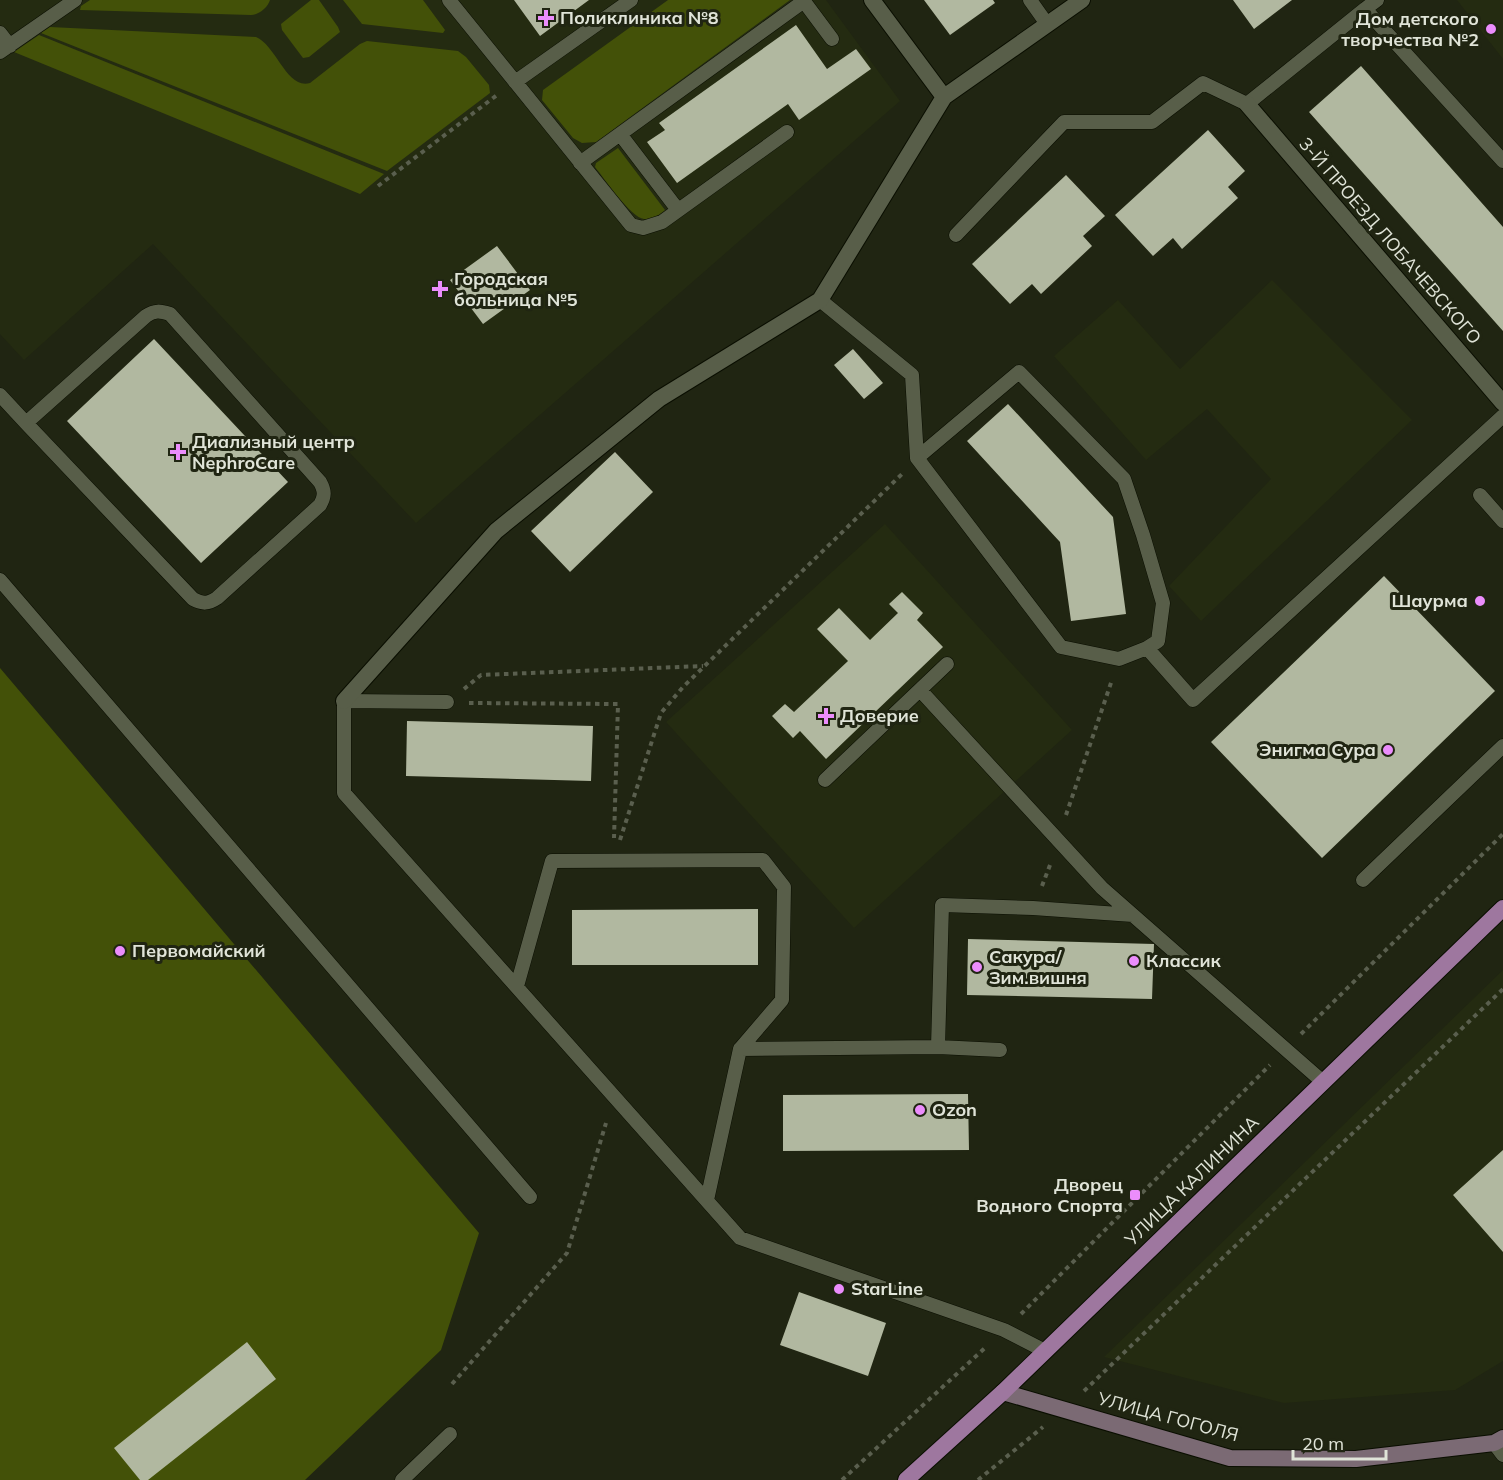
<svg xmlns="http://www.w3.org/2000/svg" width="1503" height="1480" viewBox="0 0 1503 1480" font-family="Mulish,sans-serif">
	<rect width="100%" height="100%" fill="#202512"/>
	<path fill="#242b11" d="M0 0H826L900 101 416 523 153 244 24 360 0 334Z
		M1457 0H1503V59Z
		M1272 280 1412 420 1201 621 1169 586 1271 479 1207 409 1146 460 1054 356 1118 300 1180 369Z
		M885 524 1072 730 854 928 666 722Z
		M1503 970V1361L1455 1390 1284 1403 1104 1357Z"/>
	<path fill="#435108" d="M90 0H270C268 7 259 15 251 15L80 10 81 6Z
		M311 0H319L338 27 340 32 309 57 303 58 282 30 281 24Z
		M343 0H423L445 30 443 33 362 24Z
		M668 0H790L596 142 582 143 573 138 542 100 543 90Z
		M50 27 256 37C276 45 287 90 310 83L360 44 367 41 458 51 466 57 489 85 490 93 387 171 41 33Z
		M39 35 384 174 360 194 14 52Z
		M618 148 665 210C659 215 652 220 644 219 631 218 604 178 595 167L596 163Z
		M0 668 479 1233 441 1350 305 1480H0Z"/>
	<path fill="#b1b8a0" d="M514 0H589L540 36Z
		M924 0H993L995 3 950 35Z
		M1233 0H1292L1254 29Z
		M796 25 827 69 856 49 871 69 799 120 788 104 677 183 647 142 665 130 659 123Z
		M1361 66 1503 227V331L1309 112Z
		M1208 130 1245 171 1228 187 1238 198 1182 249 1173 238 1153 256 1115 215Z
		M1066 175 1105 216 1083 236 1092 246 1041 294 1032 284 1010 304 972 264Z
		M497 246 530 290 483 324 450 280Z
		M154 339 288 482 201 563 67 421Z
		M853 349 883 383 864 399 834 365Z
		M1008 404 1113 517 1126 614 1071 621 1060 542 967 441Z
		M615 452 653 492 570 572 531 531Z
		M1384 576 1495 691 1322 858 1211 742Z
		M902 592 923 613 917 620 943 647 826 759 800 731 793 738 772 716 785 704 794 712 848 661 817 629 839 608 870 640 898 613 889 604Z
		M407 721 593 726 591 781 406 776Z
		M758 909V965H572V910Z
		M968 939 1154 944 1152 999 967 995Z
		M968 1094 969 1150 783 1151V1095Z
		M1503 1150V1252L1453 1195Z
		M799 1292 886 1323 868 1376 780 1345Z
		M247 1342 276 1379 148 1480H140L114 1448Z"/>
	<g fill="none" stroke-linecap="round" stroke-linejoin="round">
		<defs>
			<path id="service" d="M449 0 631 225 643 228 662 222 787 132
				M803 0 832 39
				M1030 0 1047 24
				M1365 9 1377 0
				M0 33 10 46
				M0 52 75 0
				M515 82 631 0
				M620 134 678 210
				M580 163 804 1
				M956 235 1064 122H1152L1203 83 1247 104 1365 9 1503 161
				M820 300 912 375 917 458 1061 647 1119 659 1147 648 1158 641 1163 603 1143 535 1124 479 1019 372 917 458
				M0 395 26 423 193 599C203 604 208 604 217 598L320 505C325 496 325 491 320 482L170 314C160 311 155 310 146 316L26 423
				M1480 495 1503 521
				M0 580 530 1197
				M1147 648 1193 700 1503 416
				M920 690 1102 888 1323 1082
				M447 702 344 701V793L740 1238 1004 1330 1045 1351
				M825 780 947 664
				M1363 880 1503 746
				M517 986 552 861 763 860 784 887 782 1000 740 1049
				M938 1047 942 905 1033 908 1133 915
				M707 1200 740 1049 938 1047 1000 1050
				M1494 1443 1503 1455
				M402 1480 450 1434"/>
			<path id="minor" d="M872 0 944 97
				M1247 104 1503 403
				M344 701 496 531 659 399 820 300 944 97 1082 0"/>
			<path id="secondary" d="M1003 1392 1230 1458 1356 1459 1494 1443 1503 1438"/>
			<path id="primary" d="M906 1480 1003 1392 1503 908"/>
		</defs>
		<use href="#service" stroke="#0a0e01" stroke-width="15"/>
		<use href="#minor" stroke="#0a0e01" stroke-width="18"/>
		<use href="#secondary" stroke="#0a0e01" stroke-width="18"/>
		<use href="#primary" stroke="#0a0e01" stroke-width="18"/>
		<path stroke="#5a5f4e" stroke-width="4" stroke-dasharray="4.5 4.5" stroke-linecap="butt" d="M378 186 497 95
			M464 689 481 675 703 666
			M469 703 618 704 614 838
			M1066 815 1112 680
			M620 840 661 713 683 687 902 474
			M1042 886 1050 865
			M1301 1034 1503 834
			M1021 1314 1270 1065
			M452 1384 567 1253 606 1123
			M1084 1391 1503 989
			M842 1480 987 1346
			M978 1480 1043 1427"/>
		<use href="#service" stroke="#585e49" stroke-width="14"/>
		<use href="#minor" stroke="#585e49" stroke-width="16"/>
		<use href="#secondary" stroke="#7b6a74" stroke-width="16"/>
		<use href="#primary" stroke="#9e779f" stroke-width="16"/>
	</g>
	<g fill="#eb8dfc" stroke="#202512" stroke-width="2">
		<path d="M543 9h6v6h6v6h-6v6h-6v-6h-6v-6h6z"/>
		<circle cx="1491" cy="29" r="6"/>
		<path d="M437 280h6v6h6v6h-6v6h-6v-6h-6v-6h6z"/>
		<path d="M175 443h6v6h6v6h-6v6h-6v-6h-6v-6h6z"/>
		<circle cx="1480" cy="601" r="6"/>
		<path d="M823 707h6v6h6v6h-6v6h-6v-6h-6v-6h6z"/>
		<circle cx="1388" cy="750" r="6"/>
		<circle cx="120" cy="951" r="6"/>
		<circle cx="1134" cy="961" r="6"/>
		<circle cx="977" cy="967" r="6"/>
		<circle cx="920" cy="1110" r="6"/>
		<rect x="1129" y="1189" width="12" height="12" rx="3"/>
		<circle cx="839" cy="1289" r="6"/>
	</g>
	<g text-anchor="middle" stroke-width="6" stroke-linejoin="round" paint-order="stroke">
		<g font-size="18" font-weight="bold" fill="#e0e4d8" stroke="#202512" text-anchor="start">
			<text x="560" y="24">Поликлиника №8</text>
			<text x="1479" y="25" text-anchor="end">Дом детского<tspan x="1479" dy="21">творчества №2</tspan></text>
			<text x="454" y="285">Городская<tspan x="454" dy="21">больница №5</tspan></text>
			<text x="192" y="448">Диализный центр<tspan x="192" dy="21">NephroCare</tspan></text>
			<text x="1468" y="607" text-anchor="end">Шаурма</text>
			<text x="840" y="722">Доверие</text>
			<text x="1376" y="756" text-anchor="end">Энигма Сура</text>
			<text x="132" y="957">Первомайский</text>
			<text x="989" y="963">Сакура/<tspan x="989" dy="21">Зим.вишня</tspan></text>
			<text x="1146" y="967">Классик</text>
			<text x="932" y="1116">Ozon</text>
			<text x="1123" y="1191" text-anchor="end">Дворец<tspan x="1123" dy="21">Водного Спорта</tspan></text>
			<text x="851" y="1295">StarLine</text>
		</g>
		<g font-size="18" fill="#e0e4d8" stroke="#202512">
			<text transform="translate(1390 241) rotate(49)" y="6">3-Й ПРОЕЗД ЛОБАЧЕВСКОГО</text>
			<text transform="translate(1192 1181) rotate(-44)" y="6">УЛИЦА КАЛИНИНА</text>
			<text transform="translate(1168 1417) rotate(15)" y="6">УЛИЦА ГОГОЛЯ</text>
		</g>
	</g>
	<path d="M1293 1450v9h93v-9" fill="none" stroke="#e0e4d8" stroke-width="3"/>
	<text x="1302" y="1450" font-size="18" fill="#e0e4d8" stroke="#202512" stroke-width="4.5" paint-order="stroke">20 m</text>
</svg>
